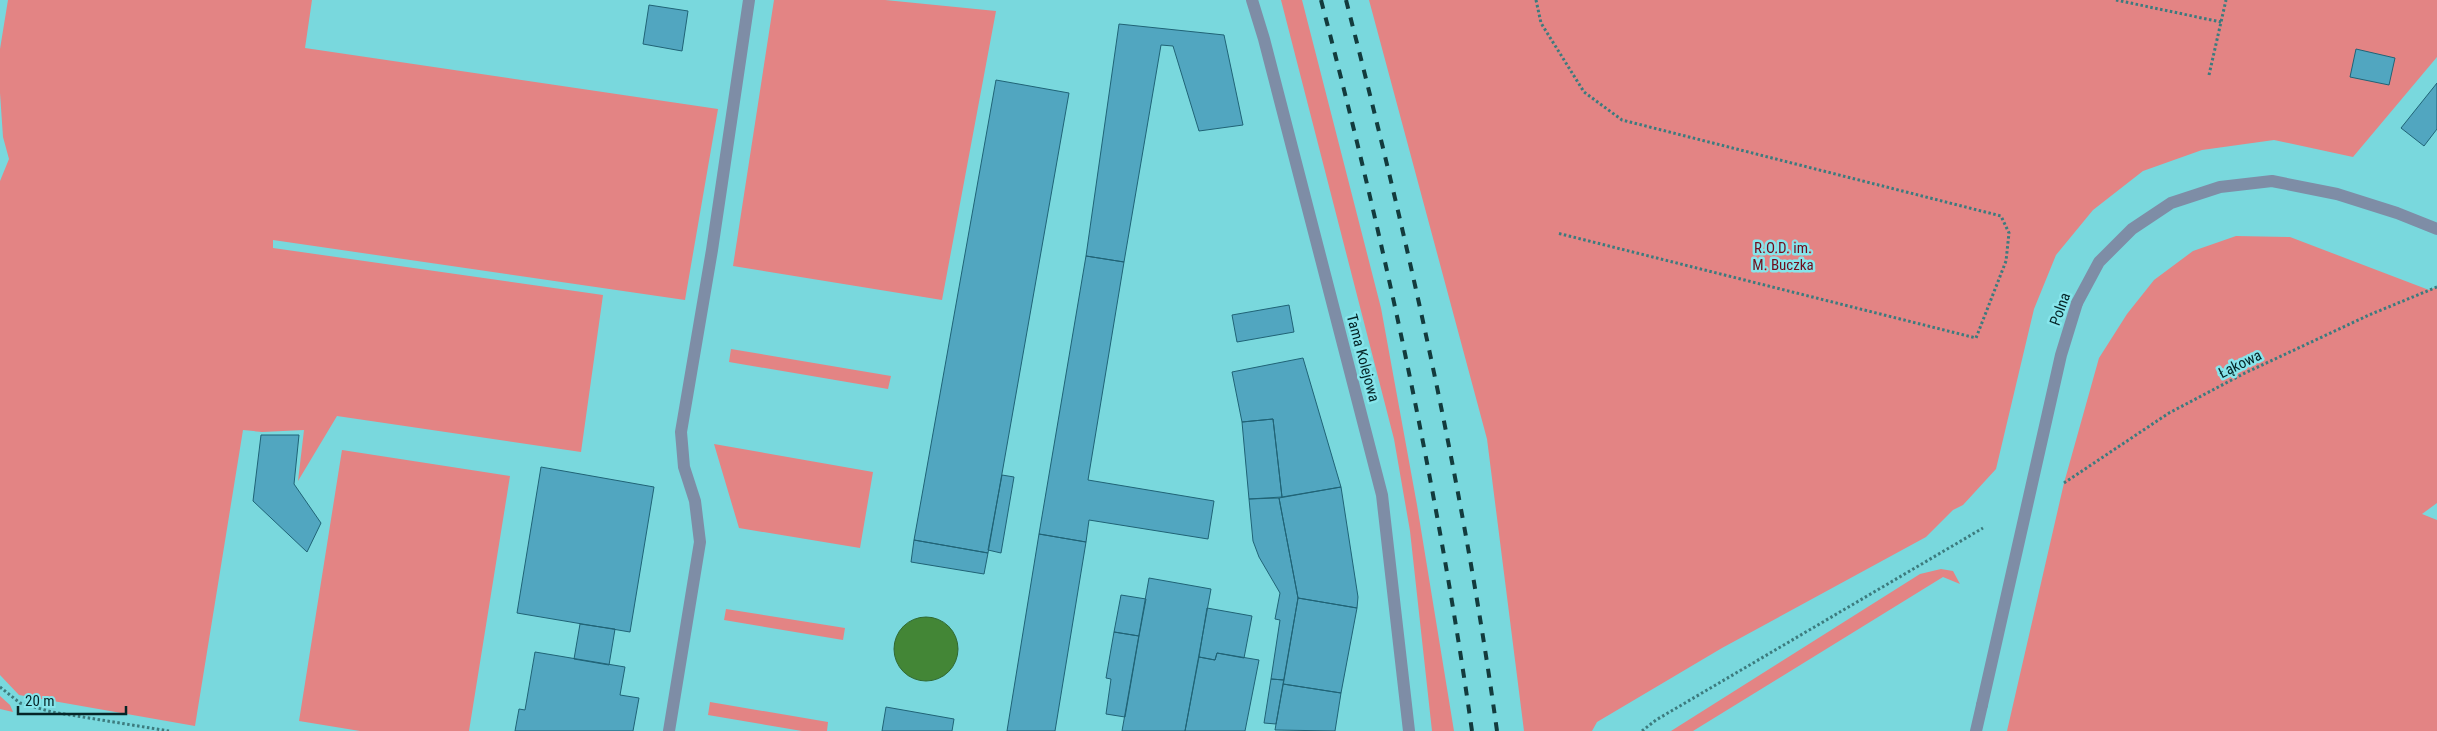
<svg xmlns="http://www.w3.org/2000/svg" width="2437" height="731" viewBox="0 0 2437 731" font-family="'Roboto Condensed',sans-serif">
	<rect width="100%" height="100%" fill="#79d8dd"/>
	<path fill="#e38484" d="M8 0H312L305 48 718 109 685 300 273 240V248L603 295 581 452 337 416 298 481 304 430 262 432 243 430 195 726 19 695 0 675V181L9 159 3 137 0 93V49Z
		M774 0H885L996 11 942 300 733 266Z
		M1281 0H1302L1381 308 1417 505 1454 731H1432L1410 531 1394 439Z
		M1369 0H2437V57L2353 157 2274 140 2202 150 2143 171 2093 210 2056 255 2034 309 1996 469 1963 505 1953 510 1926 537 1722 648 1597 722 1592 731H1524L1487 439Z
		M2236 236 2290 237 2429 290 2437 287V503L2422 514 2437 520V731H2007L2064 483 2099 358 2127 314 2154 280 2193 251Z
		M731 349 891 376 888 389 729 362Z
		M714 444 873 472 860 548 739 528Z
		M342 450 510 476 469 731H360L299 721Z
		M1941 569 1953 571 1960 584 1943 577 1693 731H1671L1920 574Z
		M726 609 845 628 843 640 724 620Z
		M0 696 10 705 13 712 0 709Z
		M710 702 828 722 827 731H802L708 715Z"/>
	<path fill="#438636" stroke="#306932" d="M894 649a32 32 0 1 1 64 0a32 32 0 1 1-64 0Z"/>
	<path fill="#51a6c0" stroke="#206376" d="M649 5 688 11 682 51 643 44Z
		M1119 24 1224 35 1243 125 1199 131 1173 46 1161 45 1124 262 1086 256Z
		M2356 49 2395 58 2389 85 2350 77Z
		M996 80 1069 93 988 553 914 540Z
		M2437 83V129L2424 146 2401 128Z
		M1086 256 1124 262 1088 480 1214 501 1208 539 1089 520 1086 542 1039 534Z
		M1289 305 1294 332 1237 342 1232 315Z
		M1303 358 1341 487 1282 497 1273 419 1242 422 1232 372Z
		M1273 419 1282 497 1249 499 1242 422Z
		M261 435H299L294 484 321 523 307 552 253 501Z
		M541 467 654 487 630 632 517 613Z
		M1002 475 1014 477 1001 553 988 550Z
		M1341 487 1358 597 1357 608 1298 598 1279 498Z
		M1279 498 1298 598 1284 680 1271 679 1280 620 1275 619 1280 593 1259 557 1253 541 1249 499Z
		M1039 534 1086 542 1055 731H1007Z
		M914 540 988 553 984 574 911 562Z
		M1149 578 1211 589 1185 731H1122Z
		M1121 595 1146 599 1139 636 1114 632Z
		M1298 598 1357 608 1341 693 1283 684Z
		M1207 608 1252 616 1244 658 1217 653 1215 660 1199 657Z
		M580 624 615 629 609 665 574 659Z
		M1114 632 1139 636 1125 717 1106 714 1111 679 1106 678Z
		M535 652 625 667 620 695 639 698 633 731H515L519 709 525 710Z
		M1217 653 1259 660 1245 731H1185L1199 657 1215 660Z
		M1271 679 1284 680 1276 724 1264 723Z
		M1283 684 1341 693 1335 731 1275 730Z
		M886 707 954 719 952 731H882Z"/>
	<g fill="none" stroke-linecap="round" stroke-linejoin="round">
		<path stroke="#3c7b7e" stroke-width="3" stroke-dasharray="2.5 2.5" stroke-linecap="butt" d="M1536 0 1541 23 1584 92 1622 120 2001 216 2009 233 2006 261 1976 338 1557 233
			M2116 0 2221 22
			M2209 75 2226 0
			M2064 483 2169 413 2245 373 2369 315 2437 287
			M0 687 20 703 52 712 169 731
			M1642 731 1656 720 1983 528"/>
		<path stroke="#7e8da6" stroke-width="12" d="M1252 0 1264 39 1382 495 1409 731
			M2077 303 2099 262 2132 229 2171 203 2220 187 2272 181 2337 194 2397 213 2437 229
			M669 731 700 542 695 501 684 467 681 432 712 250 749 0
			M1976 731 1982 705"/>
		<path stroke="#133b3d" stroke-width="4" stroke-dasharray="9 9" stroke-linecap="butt" d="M1321 0C1384 240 1437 485 1472 731
			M1346 0C1408 241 1463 484 1497 731"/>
		<path stroke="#7e8da6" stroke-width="12" d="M1982 705 2061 355 2077 303"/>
	</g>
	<g text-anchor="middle" stroke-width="5" stroke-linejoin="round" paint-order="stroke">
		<g font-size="15" fill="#700d1c" stroke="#86e5eb">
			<text x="1783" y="253">R.O.D. im.<tspan x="1783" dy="17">M. Buczka</tspan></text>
		</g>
		<g font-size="15" fill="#052527" stroke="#86e5eb">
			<text transform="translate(2060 309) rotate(-70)" y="5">Polna</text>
			<text transform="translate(1363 358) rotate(75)" y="5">Tama Kolejowa</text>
			<text transform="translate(2240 364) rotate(-26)" y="5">Łąkowa</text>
		</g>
	</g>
	<path d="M18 706v8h108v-8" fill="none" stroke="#052527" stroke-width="2.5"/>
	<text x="25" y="706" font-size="15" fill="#052527" stroke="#86e5eb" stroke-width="4" paint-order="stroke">20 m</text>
</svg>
